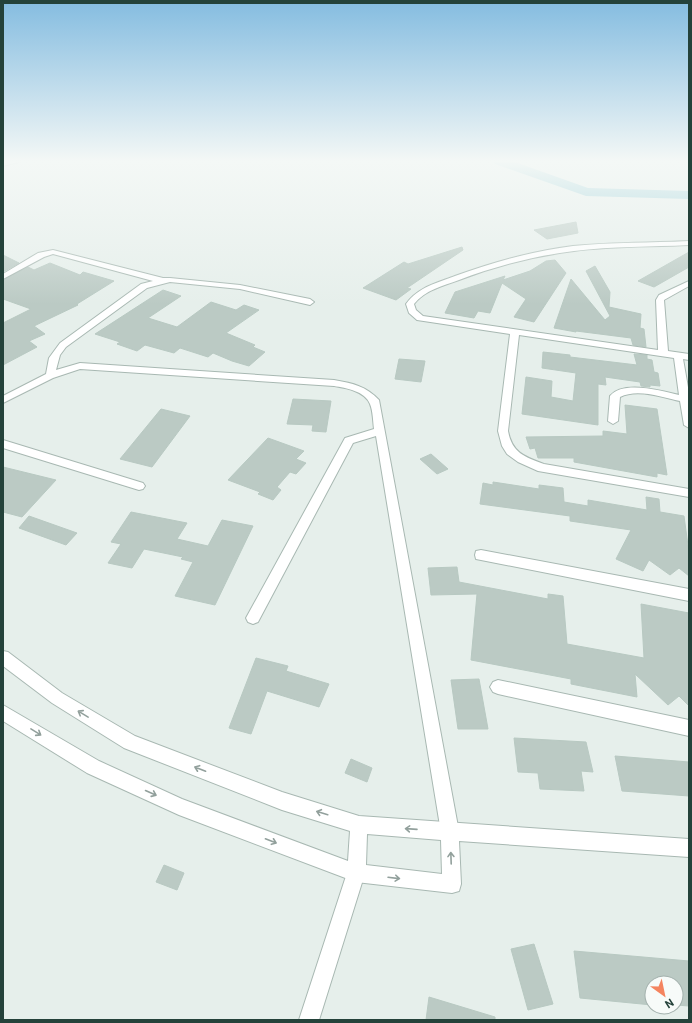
<svg xmlns="http://www.w3.org/2000/svg" width="692" height="1023" viewBox="0 0 692 1023" font-family="Roboto,sans-serif">
	<rect width="100%" height="100%" fill="#e6efeb"/>
	<g fill="none" stroke-linecap="round" stroke-linejoin="round">
		<path fill="#8ec9d4" fill-rule="evenodd" d="M493 161H512L588 188 689 191V199L586 196 495 164Z"/>
	</g>
	<path fill="#bbcac4" stroke="#b8c9c2" d="M576 222 578 233 547 239 534 230Z
		M462 247 463 250 407 288 411 289 396 300 363 288 404 262 408 264Z
		M689 252V267L654 287 638 281Z
		M3 255 19 263 3 272Z
		M555 260 566 273 534 322 514 317 526 299 502 283 490 313 478 311 474 318 445 313 455 292 505 276 503 280 530 271 546 261Z
		M50 263 80 275 83 272 114 281 77 304 78 305 34 326 45 334 29 341 37 347 3 365V323L31 309 3 299V280L28 267 34 270Z
		M595 266 610 292 609 307 641 314 640 328 644 329 646 347 633 345 631 338 576 331V332L554 328 571 279 605 320 610 316 586 271Z
		M163 290 181 296 148 318 177 327 211 302 236 310 244 305 259 310 226 333 255 345 253 347 265 352 249 366 232 361 213 353 208 357 180 348 174 353 145 345 137 351 117 344 120 342 95 334Z
		M543 352 570 355V357L637 365 634 354 647 355V359L652 360 654 372 658 373 660 386 650 385V387L641 386 640 382 605 377 606 385 598 384V425L522 414 526 377 552 381 551 397 573 401 576 373 542 368Z
		M399 359 425 361 421 382 395 379Z
		M293 399 331 401 326 432 312 431 313 425 287 424Z
		M625 405 657 409 667 475 657 473V477L574 462V458H538L535 448 530 449 526 437 603 436V431L627 434Z
		M161 409 190 416 152 467 120 459Z
		M268 438 304 451 296 459 306 463 296 474 290 472 277 487 281 490 273 500 258 494 260 492 228 480Z
		M431 454 448 469 437 474 420 459Z
		M3 467 56 480 22 517 3 512Z
		M493 482 539 489V485L563 488 564 502 588 506V500L647 510 646 497 659 499 660 512 684 516 689 553V576L679 568 670 575 649 560 643 571 616 559 631 530 570 521V516L480 504 483 483 493 485Z
		M131 512 187 523 177 539 208 546 222 520 253 526 215 605 175 596 193 562 181 559 183 557 144 549 132 568 108 563 121 544 111 542Z
		M29 516 77 533 66 545 19 528Z
		M457 567 459 582 548 599V594L563 596 567 644 644 658 641 604 689 613V706L679 696 668 705 635 674 637 697 571 684V679L471 660 477 594 431 595 428 568Z
		M256 658 288 666 286 671 329 684 319 707 267 691 251 734 229 728Z
		M479 679 488 729H458L451 680Z
		M514 738 586 742 593 772 581 771 584 791 540 789 538 773 518 772Z
		M615 756 689 762V796L622 791Z
		M351 759 372 768 367 782 345 773Z
		M164 865 184 873 177 890 156 882Z
		M534 944 553 1004 528 1010 511 949Z
		M574 951 689 961V1006L676 1005V983H652V1005L580 998Z
		M429 997 495 1017V1020H426Z"/>
	<g fill="none" stroke-linecap="round" stroke-linejoin="round">
		<defs>
			<path id="minor" d="M689 241V245C651 247 612 246 574 251 534 256 496 266 459 280 443 286 425 290 414 304L416 310 423 316 658 350 656 300 659 295 689 281V286L664 300 668 351 689 354V360L683 359 689 393V428L684 425 680 401C662 397 637 388 620 397L618 421 613 424 608 421 610 396C623 380 662 391 679 395L674 358 519 335 508 431C512 453 525 457 544 464L689 489V497L538 471 518 462 507 454 502 446 498 431 510 334 417 320 409 313 406 304C418 287 437 283 455 276 493 262 533 251 573 246 612 242 651 243 689 241Z
				M53 250 163 278H170L240 285 310 299 314 302 310 305 240 289 170 282 147 288 66 347 60 355 56 370 80 363 334 380C352 383 366 386 379 400L459 832 456 838 450 841 444 838 441 832 376 436 353 443 258 622 253 624 248 622 246 618 345 438 374 429C373 421 373 411 370 404 365 391 346 388 334 386L80 369 53 378 3 403V396L46 374 49 358 60 343 141 284 153 281 53 254 44 257 3 279V274L38 253Z
				M3 440 143 483 145 486 143 489 139 490 3 448Z
				M481 550 689 589V601L481 560 476 559 475 555 476 551Z
				M498 680 689 720V736L498 694 493 692 490 687 493 682Z
				M356 864 362 867 365 873 319 1020H299L347 873 350 867Z"/>
			<path id="tertiary" d="M12 161H22L3 166V162Z
				M3 651 8 652 62 693 135 736 282 792 359 816 689 839V857L459 841 461 884 459 891 452 893 356 882 179 815 87 773 3 721V705L99 761 182 799 348 861 350 831 282 810 124 748 52 703 3 666ZM367 834 441 840 442 874 366 865Z"/>
		</defs>
		<use href="#minor" stroke="#a8b8b2" stroke-width="2"/>
		<use href="#tertiary" stroke="#a8b8b2" stroke-width="2"/>
		<use href="#minor" fill="#fff" fill-rule="evenodd"/>
		<use href="#tertiary" fill="#fff" fill-rule="evenodd"/>
	</g>
	<defs><path id="oneway-shaft" d="M-6 0H5M1.5-3L5.5 0L1.5 3" fill="none" stroke-width="1.6" stroke-linecap="round" stroke-linejoin="round"/></defs>
	<g stroke="#92a09c">
		<use href="#oneway-shaft" transform="translate(83 714) rotate(-149)"/>
		<use href="#oneway-shaft" transform="translate(36 732) rotate(32)"/>
		<use href="#oneway-shaft" transform="translate(200 769) rotate(-159)"/>
		<use href="#oneway-shaft" transform="translate(151 793) rotate(24)"/>
		<use href="#oneway-shaft" transform="translate(322 813) rotate(-163)"/>
		<use href="#oneway-shaft" transform="translate(411 829) rotate(-176)"/>
		<use href="#oneway-shaft" transform="translate(271 841) rotate(21)"/>
		<use href="#oneway-shaft" transform="translate(451 858) rotate(-92)"/>
		<use href="#oneway-shaft" transform="translate(394 878) rotate(7)"/>
	</g>
	<linearGradient id="sky" x2="0" y2="1"><stop stop-color="#84bce0"/><stop offset="0.53" stop-color="#f4f8f6"/><stop offset="1" stop-color="#f4f8f6" stop-opacity="0"/></linearGradient>
	<rect width="692" height="304" fill="url(#sky)"/>
	<rect width="692" height="1023" fill="none" stroke="#24423a" stroke-width="8"/>
	<g transform="translate(664 995) rotate(147)"><circle r="19" fill="#f7fbf9" stroke="#a3b1ad"/>
	<path d="M0-3L7 15L0 10L-7 15Z" fill="#f4845f"/>
	<text y="-6" font-size="11" font-weight="bold" text-anchor="middle" fill="#24423a">N</text>
	</g>
</svg>
